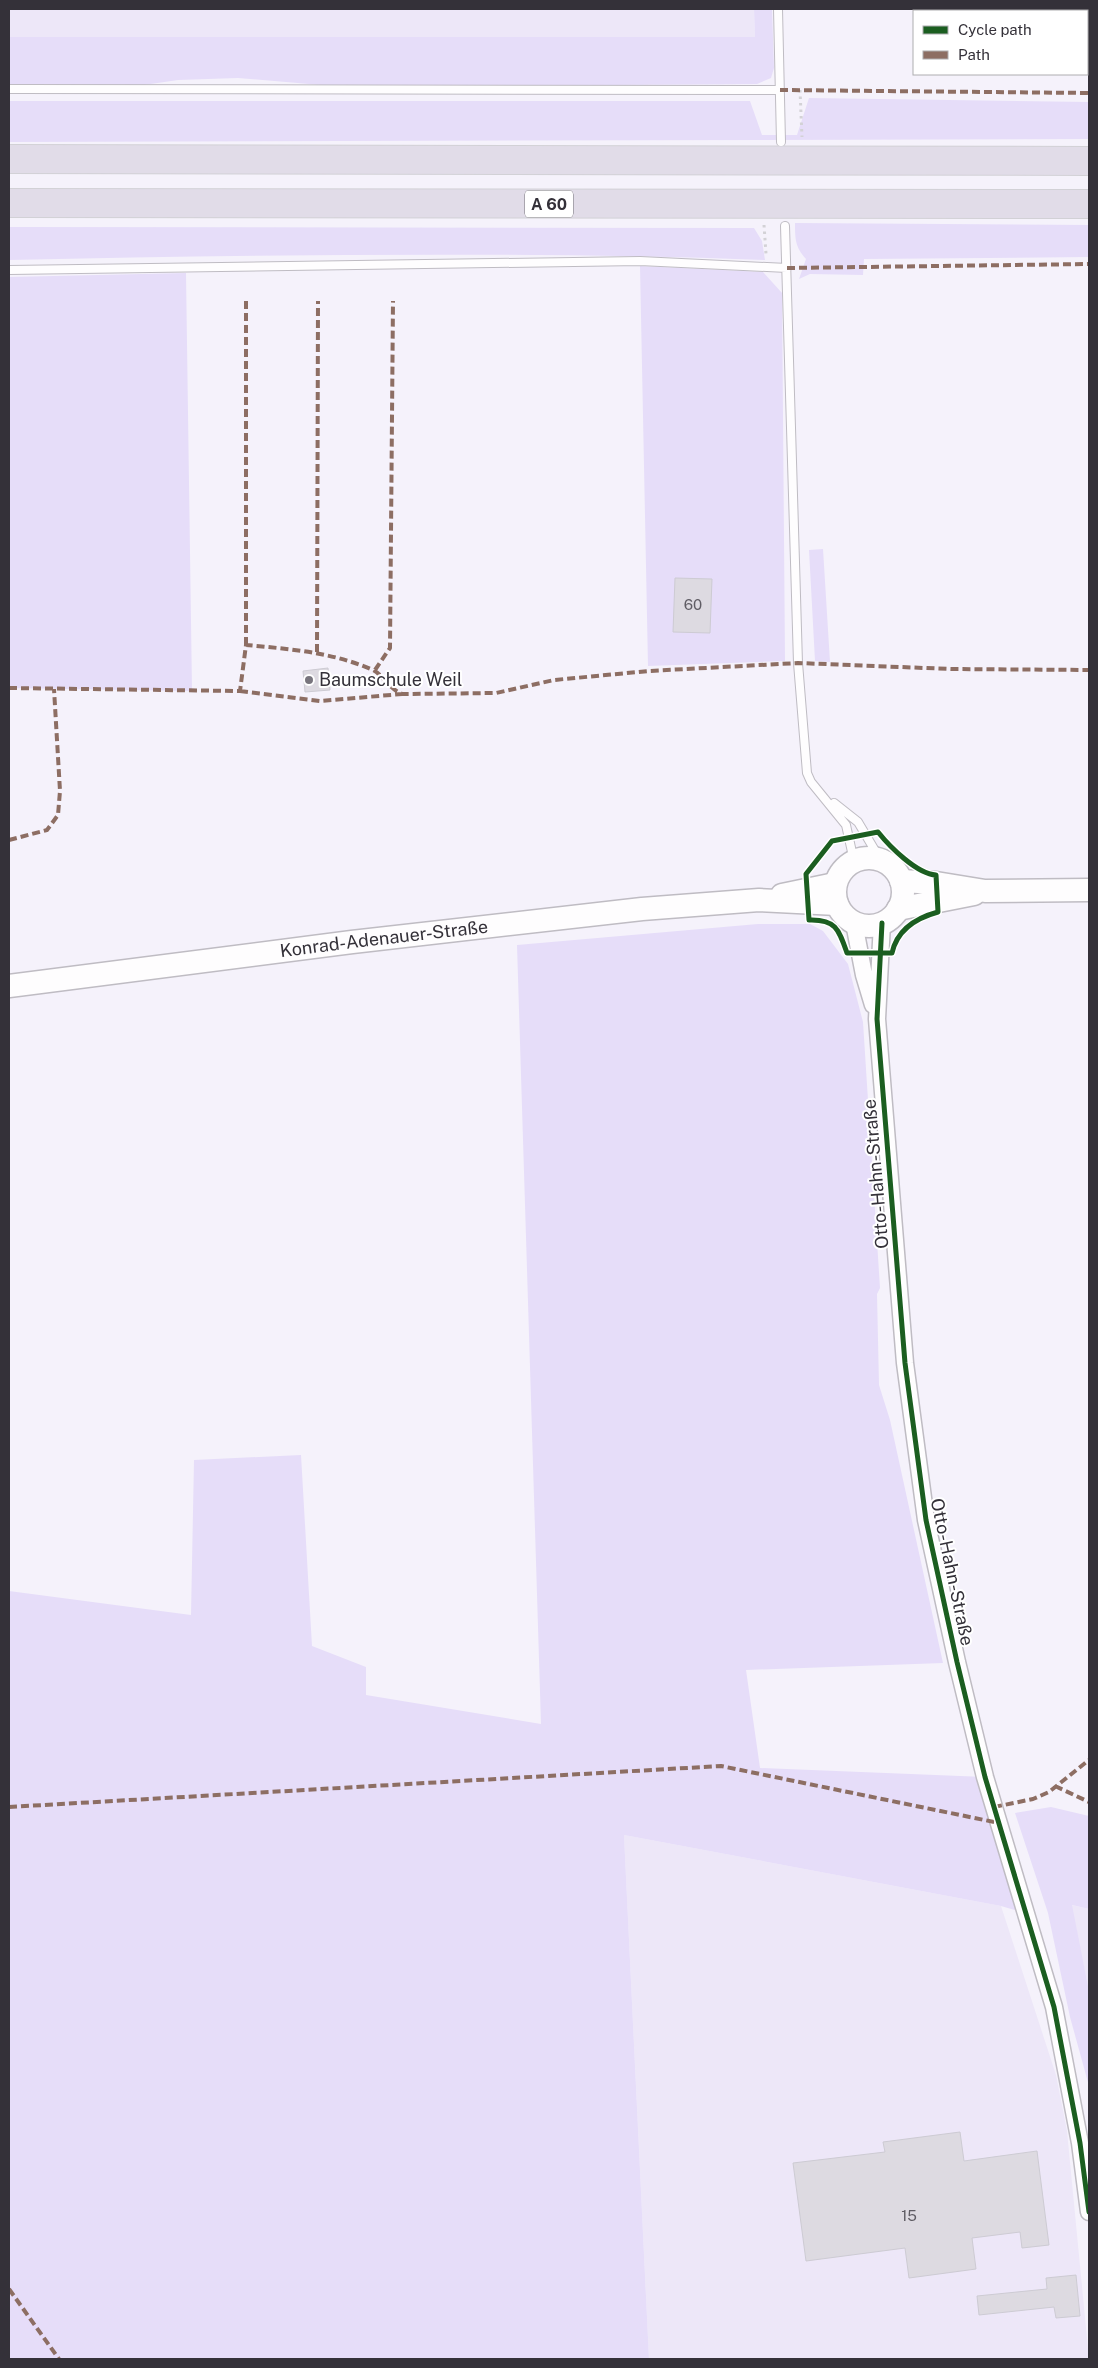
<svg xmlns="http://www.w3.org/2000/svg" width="1098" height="2368" viewBox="0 0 1098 2368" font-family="'Public Sans',sans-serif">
	<rect width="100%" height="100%" fill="#f5f2fb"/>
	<path fill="#ede7f8" d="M9 9H754L755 37H9Z
		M624 1835 1001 1906 1056 2075 1067 2131 1089 2359H649Z
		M1071 1905 1089 1909V1991Z"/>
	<path fill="#e6ddf9" d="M754 9H772L774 68 771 78 757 84 344 87 238 78 178 80 137 86 9 84V37H755Z
		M809 98 1089 102V139L9 142V101H750L762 135H797Z
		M795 223 1089 225V257L864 259 863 275 810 274 799 279 806 259C795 247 795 239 795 223Z
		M9 227 754 228 762 241 765 260C513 251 260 255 9 260Z
		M640 266 763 272 782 293 785 661 648 666Z
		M186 273 192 691 9 688V277Z
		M823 549 830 662 815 661 809 550Z
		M758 924H810L823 931 848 964 863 1022 880 1288 877 1294 879 1385 890 1420 943 1663 746 1670 760 1768 985 1777 1025 1913 1001 1906 624 1835 649 2359H9V1591L191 1615 194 1460 301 1455 312 1646 366 1667V1695L541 1724 517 945Z
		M1051 1807 1089 1816V1909L1072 1905 1089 1991V2086L1070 2017 1048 1913 1015 1813Z"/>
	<path fill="#dddae1" stroke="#cdcbd3" d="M675 578 712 579 710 633 673 632Z
		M328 668 330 690 305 692 303 671Z
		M960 2132 964 2161 1037 2151 1049 2245 1022 2248 1020 2232 972 2238 976 2269 909 2278 905 2248 806 2261 793 2163 885 2152 883 2142Z
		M1076 2275 1080 2316 1056 2318 1054 2307 979 2315 977 2296 1047 2289 1046 2278Z"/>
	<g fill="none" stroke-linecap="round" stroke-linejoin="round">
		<defs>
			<path id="lane" d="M778 9 781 142
				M9 89 780 90
				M785 226 798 663 807 773 811 782 846 825 854 861
				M9 270 640 261 787 268
				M834 803 858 822 880 859"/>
			<path id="street" d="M854 923 864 975 873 1005
				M882 923 877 1019 905 1363 926 1520 957 1662 985 1777 1054 2007 1080 2143 1089 2212"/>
			<g id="secondary">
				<circle cx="869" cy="892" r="34"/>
				<path d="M901 881 936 883 985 891 1089 890"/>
				<path d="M782 895 835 884"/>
				<path d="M898 909 974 894"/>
				<path id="s1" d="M9 986 352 942 642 909 759 900 837 904"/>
			</g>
			<path id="highway" d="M9 159 1089 161
				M9 203 1089 204"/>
		</defs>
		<use href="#lane" stroke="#bfbcc3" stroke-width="10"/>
		<use href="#street" stroke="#bfbcc3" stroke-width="19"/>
		<use href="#secondary" stroke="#bfbcc3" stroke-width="25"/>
		<use href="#highway" stroke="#d2d1d6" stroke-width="30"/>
		<path stroke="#d3d2d6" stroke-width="3" stroke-dasharray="2.5 4" stroke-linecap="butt" d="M800 90 802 137
			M764 225 766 254"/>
		<use href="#lane" stroke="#fefdfe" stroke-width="8"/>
		<use href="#street" stroke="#fefdfe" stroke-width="16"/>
		<use href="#secondary" stroke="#fefdfe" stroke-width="22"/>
		<use href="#highway" stroke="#e1dce8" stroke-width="28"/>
		<path stroke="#8d6e63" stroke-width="4" stroke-dasharray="8 4" stroke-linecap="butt" d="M780 90 1089 93
			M787 268 1089 264
			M246 301V645
			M317 652 318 301
			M375 670 390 648 393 301
			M9 688 240 691 246 645C289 649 332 652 373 670 382 674 388 688 402 694L496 693 554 680 649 671 798 663 951 669 1089 670
			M240 691 320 701 402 694
			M9 840 47 830 58 815 60 791 54 689
			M1055 1786 1089 1802
			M9 1807 721 1766 999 1823
			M994 1807 1033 1799 1049 1792 1089 1760
			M9 2289 59 2359"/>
		<defs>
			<path id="cycleway" d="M878 832C890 847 917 874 936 875L938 912C916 918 897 930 892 953H847C839 930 836 919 809 920L806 874 832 841Z
				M882 923 877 1019 905 1363 926 1520 957 1662 985 1777 1054 2007 1080 2143 1089 2212"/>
		</defs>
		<use href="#cycleway" stroke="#fff" stroke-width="8"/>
		<use href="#cycleway" stroke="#1b5e20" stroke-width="5"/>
	</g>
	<circle fill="#78757d" stroke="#fff" stroke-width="2" cx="309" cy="680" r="5"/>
	<g text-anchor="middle" stroke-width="4" stroke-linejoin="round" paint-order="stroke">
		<g font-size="15" fill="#5f5c64">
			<text x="693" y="610">60</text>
			<text x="909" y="2221">15</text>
		</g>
		<rect fill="#fff" stroke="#716f74" stroke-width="1" x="525" y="190.5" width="48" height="27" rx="4"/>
		<g font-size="16" font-weight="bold" fill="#343139">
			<text x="549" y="210">A 60</text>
		</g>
		<g font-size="18" fill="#343139" stroke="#fff" text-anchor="start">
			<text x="319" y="686">Baumschule Weil</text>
		</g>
		<g font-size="18" fill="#343139" stroke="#fff">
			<text dy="6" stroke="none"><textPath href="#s1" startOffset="378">Konrad-Adenauer-Straße</textPath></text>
			<text transform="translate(876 1174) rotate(-95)" y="6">Otto-Hahn-Straße</text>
			<text transform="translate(952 1572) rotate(78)" y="6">Otto-Hahn-Straße</text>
		</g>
	</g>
	<rect width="1098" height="2368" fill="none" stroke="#343139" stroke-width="20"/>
	<rect x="913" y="10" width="175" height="65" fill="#ffffff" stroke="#aeadb0"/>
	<rect x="923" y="26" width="25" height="8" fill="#1b5e20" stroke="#aeadb0"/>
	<text x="958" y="35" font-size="15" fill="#343139">Cycle path</text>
	<rect x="923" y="51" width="25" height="8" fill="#8d6e63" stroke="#aeadb0"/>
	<text x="958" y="60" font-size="15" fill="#343139">Path</text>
</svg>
